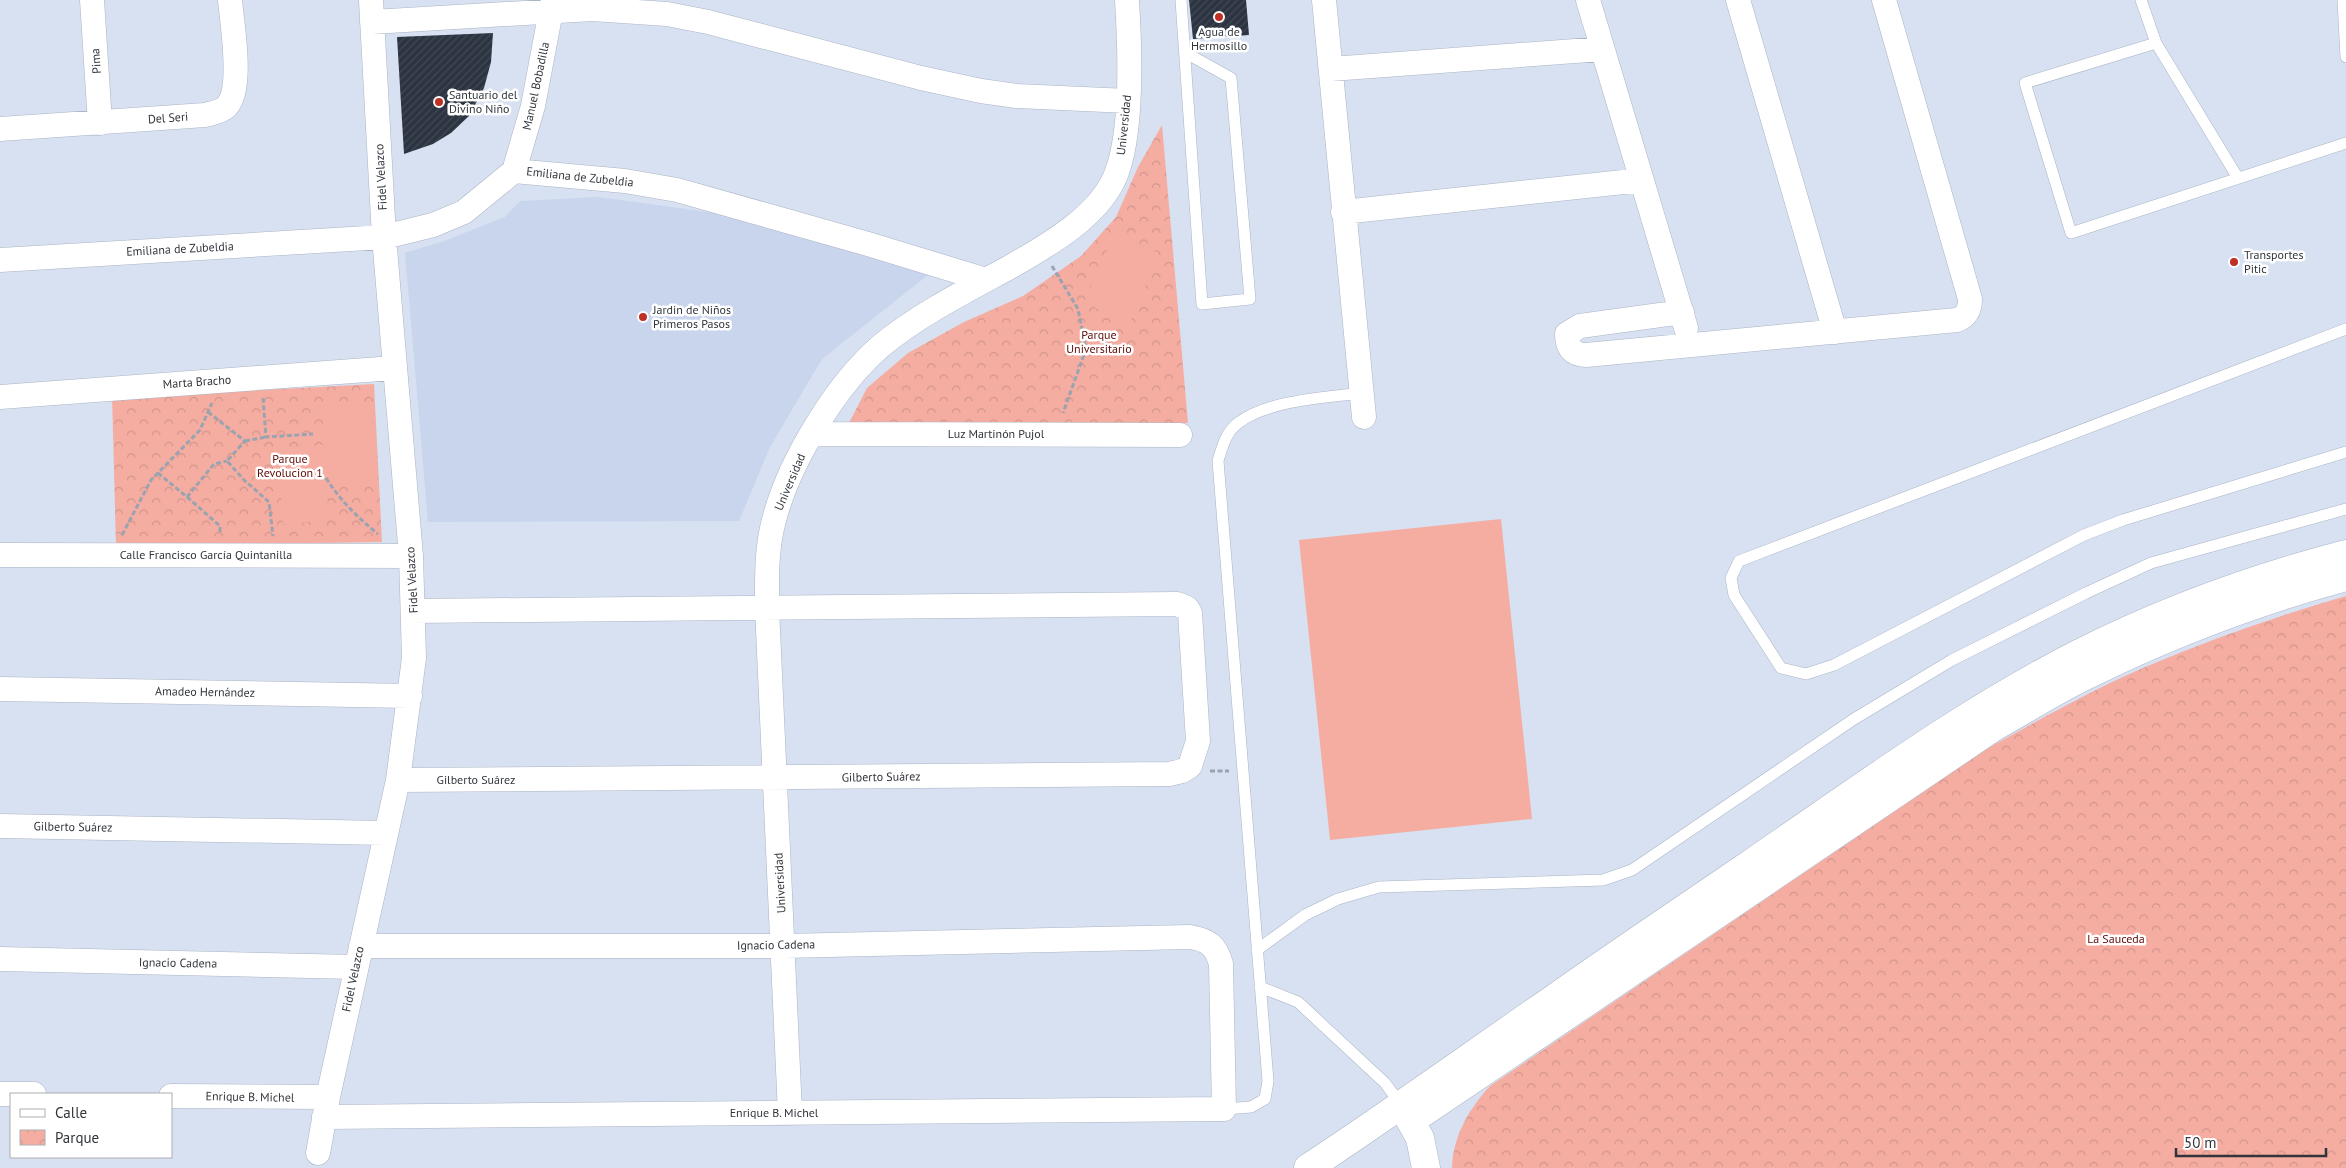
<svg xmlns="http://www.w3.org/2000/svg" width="2346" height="1168" viewBox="0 0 2346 1168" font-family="'PT Sans',sans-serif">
	<defs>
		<pattern id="park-crowns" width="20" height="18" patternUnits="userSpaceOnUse" patternTransform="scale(1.25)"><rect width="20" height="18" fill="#f5ada1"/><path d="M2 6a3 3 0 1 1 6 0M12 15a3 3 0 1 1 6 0" fill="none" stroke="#d2958c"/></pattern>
		<pattern id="building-hatch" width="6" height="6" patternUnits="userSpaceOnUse" patternTransform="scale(1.25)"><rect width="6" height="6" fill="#2c3441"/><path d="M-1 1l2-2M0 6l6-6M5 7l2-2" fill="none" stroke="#424955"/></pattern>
	</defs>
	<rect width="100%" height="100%" fill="#d7e1f2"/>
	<path fill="#c8d5ec" d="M598 197 723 214 928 275 822 359 770 447 739 521 428 522 405 253 444 241 505 217 520 201Z"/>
	<path fill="url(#park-crowns)" d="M1162 125 1188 423H849L867 388 908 353 964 322 1023 296 1081 256 1116 217 1138 167Z
		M374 384 382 542 116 546 112 395 263 390Z
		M2346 596V1168H1452C1453 1136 1469 1109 1490 1086L1988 748C2039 720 2090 691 2143 668 2209 640 2277 616 2346 596Z"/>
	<path fill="#f5ada1" d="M1114 234 1159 253 1129 325 1084 302Z
		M371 404 378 481 329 486 322 409Z
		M323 445 329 520 283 524 277 449Z
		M1501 519 1532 819 1330 840 1299 540Z"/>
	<path fill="url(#building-hatch)" d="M1189 0H1246L1249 35 1193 39Z
		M493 33 491 62 484 88 469 116 451 133 433 144 404 154 397 37Z"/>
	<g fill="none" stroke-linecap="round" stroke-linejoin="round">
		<defs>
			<path id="service" d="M1181 0 1202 304 1250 299 1231 78 1186 53
				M2141 0 2156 43 2238 178
				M2343 0 2346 57
				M2156 43 2025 83 2071 233 2346 143
				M2346 329 1739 561 1731 578 1734 595 1781 668 1806 674 1834 665 2084 535 2123 520 2346 452
				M1257 950 1305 915 1338 899 1379 887 1603 880 1632 870 1854 719 1952 660 2086 593 2151 563 2346 509
				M1260 987 1298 1002 1385 1083 1402 1106
				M1224 1109 1251 1107 1265 1099 1268 1081 1218 461C1222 447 1226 432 1238 423 1269 400 1323 398 1361 393"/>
			<path id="minor" d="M92 0 100 123
				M1324 0 1364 417
				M1588 0 1686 328
				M1738 0 1835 332
				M372 22 592 9 667 14 708 22 921 78 981 91 1017 96 1128 101
				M1331 69 1602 49
				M0 129 205 115C212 113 221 112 226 107 244 90 232 24 230 0
				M514 171 533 106 553 0
				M1343 212 1642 180
				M0 260 384 237 433 225 464 212 514 171 625 181 677 190 868 244 986 280
				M1682 312 1580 326 1567 334C1567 347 1572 355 1586 355L1957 320C1967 316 1970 310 1970 299L1884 0
				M0 397 394 368
				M812 434 1180 435
				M0 555 411 556
				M0 689 410 696
				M398 780 1169 774 1182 771 1190 766 1198 741 1190 613 1187 608 1177 604 413 611
				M0 826 386 833
				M0 959 356 967
				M0 1094H34
				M171 1096 328 1097
				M790 1113 767 608C767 579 766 549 774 520 789 462 836 384 882 345 920 314 966 291 1010 267 1047 246 1102 215 1117 172 1133 128 1130 48 1127 0
				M324 1117 1224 1109 1221 964C1216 946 1209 940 1190 937L784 946H361
				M318 1153 328 1097 398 780 414 658 411 556 384 237 371 0"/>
			<path id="secondary" d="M1402 1106 1420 1138 1426 1168
				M1418 1116 1994 727C2025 710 2055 690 2087 675 2170 634 2257 601 2346 577
				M1308 1168C1390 1114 1469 1057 1549 1002 1615 955 1683 910 1750 864 1857 791 1962 713 2078 654 2163 611 2254 578 2346 554"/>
		</defs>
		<use href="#service" stroke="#abb4c5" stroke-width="12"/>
		<use href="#minor" stroke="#abb4c5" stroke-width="25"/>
		<use href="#secondary" stroke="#abb4c5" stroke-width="29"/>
		<path stroke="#9ba3b0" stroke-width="3" stroke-dasharray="5 2.5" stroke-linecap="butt" d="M1052 266 1078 309 1086 349 1063 413
			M263 398 266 437 313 434
			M208 412 245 441 227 461 244 480 269 502 273 536
			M245 441 266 437
			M158 473 187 497 214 464 227 461
			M326 478C340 500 357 517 378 534
			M187 497 220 526V534
			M122 535 151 480 200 430 212 403
			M1210 771H1229"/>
		<use href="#service" stroke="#fff" stroke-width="11"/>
		<use href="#minor" stroke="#fff" stroke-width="24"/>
		<use href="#secondary" stroke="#fff" stroke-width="28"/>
	</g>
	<g fill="#be3024" stroke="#fff" stroke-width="2">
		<circle cx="1219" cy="17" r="5"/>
		<circle cx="439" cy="102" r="5"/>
		<circle cx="2234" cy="262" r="5"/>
		<circle cx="643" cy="317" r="5"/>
	</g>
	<g text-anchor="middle" stroke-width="5" stroke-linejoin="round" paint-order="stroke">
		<g font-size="12" fill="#31353b" stroke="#fff" text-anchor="start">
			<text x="1219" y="36" text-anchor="middle">Agua de<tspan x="1219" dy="14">Hermosillo</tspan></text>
			<text x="449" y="99">Santuario del<tspan x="449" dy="14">Divino Niño</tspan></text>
			<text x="2244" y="259">Transportes<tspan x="2244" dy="14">Pitic</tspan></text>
			<text x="653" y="314">Jardin de Niños<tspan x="653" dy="14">Primeros Pasos</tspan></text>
		</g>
		<g font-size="12" fill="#31353b" stroke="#fff">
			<text transform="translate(96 61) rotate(-94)" y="4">Pima</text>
			<text transform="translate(536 86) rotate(-78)" y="4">Manuel Bobadilla</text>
			<text transform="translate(168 118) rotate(-4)" y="4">Del Seri</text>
			<text transform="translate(1124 125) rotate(-84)" y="4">Universidad</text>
			<text transform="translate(381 177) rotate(-93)" y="4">Fidel Velazco</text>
			<text transform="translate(580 177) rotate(6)" y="4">Emiliana de Zubeldia</text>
			<text transform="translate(180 249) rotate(-3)" y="4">Emiliana de Zubeldia</text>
			<text transform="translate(197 382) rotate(-4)" y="4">Marta Bracho</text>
			<text x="996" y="438">Luz Martinón Pujol</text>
			<text transform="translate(790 482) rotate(-67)" y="4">Universidad</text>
			<text x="206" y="559">Calle Francisco García Quintanilla</text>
			<text transform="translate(412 580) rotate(-93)" y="4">Fidel Velazco</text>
			<text transform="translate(205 692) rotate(1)" y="4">Amadeo Hernández</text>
			<text transform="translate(881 777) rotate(-1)" y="4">Gilberto Suárez</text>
			<text x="476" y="784">Gilberto Suárez</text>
			<text transform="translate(73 827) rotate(1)" y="4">Gilberto Suárez</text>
			<text transform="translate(780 883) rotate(-93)" y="4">Universidad</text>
			<text transform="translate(776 945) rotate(-1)" y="4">Ignacio Cadena</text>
			<text transform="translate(178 963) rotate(1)" y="4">Ignacio Cadena</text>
			<text transform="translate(353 979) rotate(-78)" y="4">Fidel Velazco</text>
			<text transform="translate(250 1097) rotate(1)" y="4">Enrique B. Michel</text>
			<text x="774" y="1117">Enrique B. Michel</text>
		</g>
		<g font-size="12" fill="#5e0c07" stroke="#fff">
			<text x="1099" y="339">Parque<tspan x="1099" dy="14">Universitario</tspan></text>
			<text x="290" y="463">Parque<tspan x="290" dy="14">Revolucion 1</tspan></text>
			<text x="2116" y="943">La Sauceda</text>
		</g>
	</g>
	<rect x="10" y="1093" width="162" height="65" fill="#ffffff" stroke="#adaeb1"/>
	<rect x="20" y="1109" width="25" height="8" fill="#ffffff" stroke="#adaeb1"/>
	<text x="55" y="1118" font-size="15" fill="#31353b">Calle</text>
	<rect x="20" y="1130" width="25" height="15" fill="url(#park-crowns)" stroke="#adaeb1"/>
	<text x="55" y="1143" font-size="15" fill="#31353b">Parque</text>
	<path d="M2176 1148v8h150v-8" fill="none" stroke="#31353b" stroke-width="2.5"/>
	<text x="2184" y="1148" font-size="15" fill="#31353b" stroke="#ffffff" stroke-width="4" paint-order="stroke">50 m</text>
</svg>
